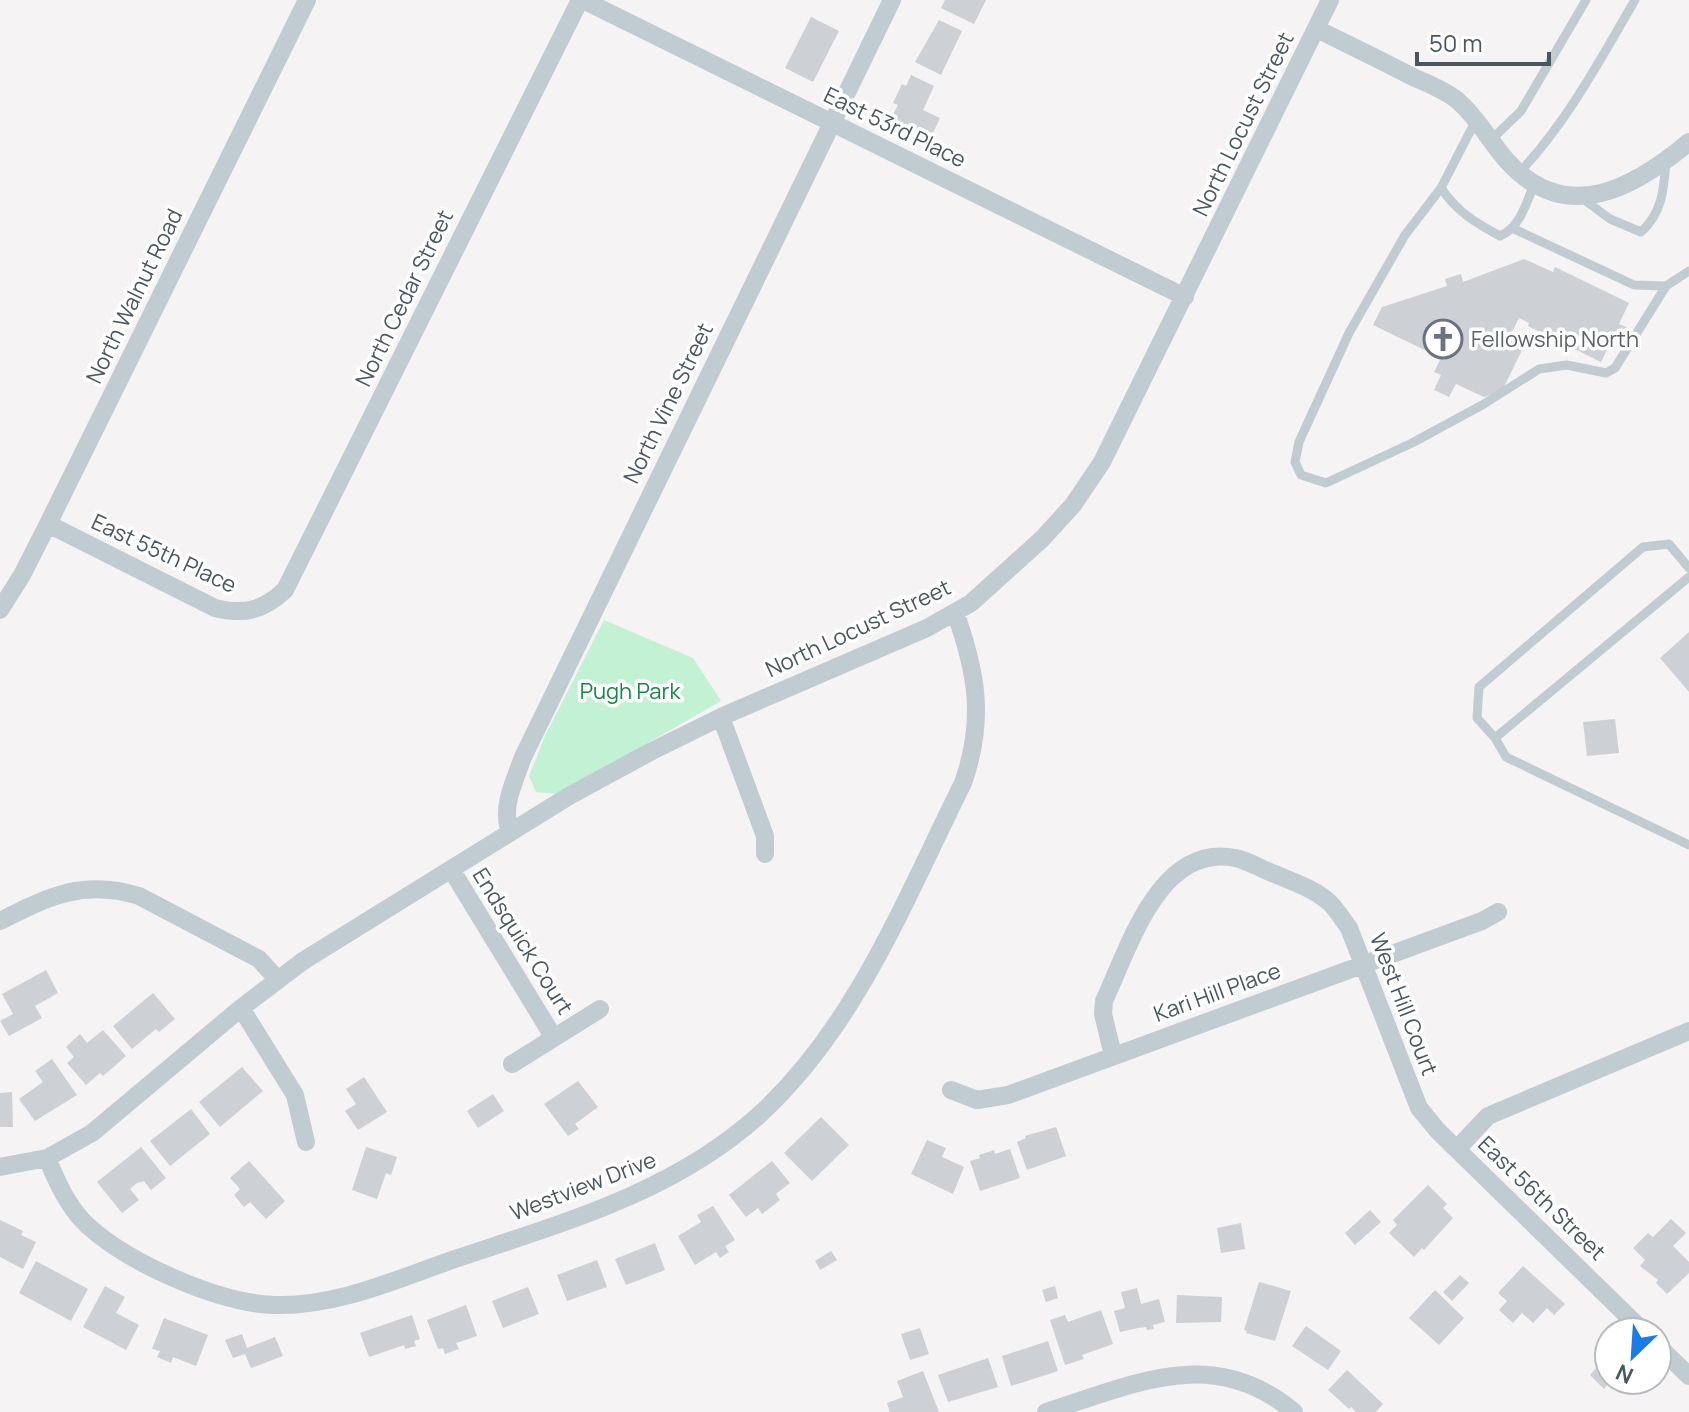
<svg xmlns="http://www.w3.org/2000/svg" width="1689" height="1412" viewBox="0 0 1689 1412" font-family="Manrope,sans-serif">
	<rect width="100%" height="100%" fill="#f5f3f3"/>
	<path fill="#c3f1d3" d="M604 620 693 658 721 701 558 794 536 792 529 776 545 736Z"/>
	<path fill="#cdd0d5" d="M945 0H986L974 24 941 8Z
		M811 17 839 31 813 82 785 68Z
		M939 20 962 31 941 75 915 62Z
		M911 75 934 86 923 110 940 118 931 137 891 118 898 105 893 103 902 84 906 86Z
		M1524 259 1553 272 1555 267 1629 303 1619 324 1631 329 1622 348 1611 342 1601 362 1528 326 1529 323 1519 318 1511 334 1526 342 1502 391 1484 397 1456 384 1449 397 1434 390 1441 375 1434 372 1441 358 1373 325 1382 307 1447 286 1445 279 1461 274 1463 282Z
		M1689 632V692L1660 658Z
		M1615 719 1619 753 1587 756 1583 722Z
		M46 970 58 993 35 1006 42 1018 9 1036 0 1021 13 1014 2 994Z
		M153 993 175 1019 159 1032 156 1029 132 1049 113 1026Z
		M103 1030 126 1056 103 1076 100 1073 86 1085 67 1063 74 1057 66 1047 80 1034 87 1043Z
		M52 1059 77 1095 35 1121 19 1099 43 1082 35 1071Z
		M242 1067 263 1091 220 1127 199 1102Z
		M364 1077 387 1112 358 1130 345 1111 356 1104 346 1089Z
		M578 1081 598 1107 575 1124 579 1129 568 1136 544 1104Z
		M12 1092 13 1127H0V1093Z
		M493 1094 504 1111 478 1128 467 1111Z
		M191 1109 210 1134 170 1166 150 1141Z
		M821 1117 849 1145 812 1181 784 1153Z
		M1056 1127 1066 1156 1027 1170 1017 1142 1026 1138 1025 1136Z
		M927 1140 946 1148 942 1157 964 1167 953 1194 911 1174Z
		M141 1147 166 1178 151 1190 144 1181 137 1183 130 1189 139 1200 122 1213 97 1182Z
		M366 1147 397 1157 391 1175 386 1173 377 1199 352 1190Z
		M1010 1149 1020 1178 980 1191 970 1161 980 1158 979 1155 994 1150 995 1154Z
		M249 1161 285 1201 266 1219 250 1202 244 1207 234 1195 240 1189 230 1178Z
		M772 1161 790 1183 776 1194 780 1200 762 1214 758 1208 746 1217 729 1195Z
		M1428 1185 1447 1204 1443 1208 1453 1218 1424 1250 1422 1248 1414 1257 1389 1233 1397 1225 1393 1220Z
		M713 1206 735 1240 725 1246 729 1252 720 1258 716 1252 695 1265 678 1236 701 1222 697 1215Z
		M1370 1210 1381 1222 1355 1245 1345 1233Z
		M1671 1219 1686 1233 1673 1246 1689 1262V1273L1667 1294 1656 1283 1658 1280 1640 1266 1645 1260 1633 1248 1648 1233 1653 1237Z
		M0 1220 23 1231 21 1235 36 1242 23 1269 0 1257Z
		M1241 1223 1245 1249 1221 1253 1217 1228Z
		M655 1243 665 1270 626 1285 615 1259Z
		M831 1251 837 1260 820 1270 815 1261Z
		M597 1260 607 1287 567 1301 557 1275Z
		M36 1261 88 1289 71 1321 19 1293Z
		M1523 1266 1565 1304 1554 1315 1547 1308 1533 1323 1522 1313 1513 1323 1499 1310 1507 1301 1498 1293Z
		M1460 1275 1469 1283 1452 1301 1443 1292Z
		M1259 1282 1291 1291 1275 1341 1246 1333 1247 1331 1244 1330Z
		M105 1286 125 1297 116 1313 139 1325 126 1350 83 1327Z
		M1055 1286 1058 1298 1046 1302 1042 1290Z
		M528 1287 539 1314 503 1328 492 1301Z
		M1137 1288 1141 1304 1159 1299 1165 1322 1153 1325 1154 1329 1147 1330 1146 1327 1138 1328 1120 1332 1114 1311 1125 1308 1121 1292Z
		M1435 1290 1464 1318 1439 1345 1409 1318Z
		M1177 1295 1222 1297 1221 1322 1176 1323Z
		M466 1305 477 1336 456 1343 459 1349 445 1354 443 1348 438 1349 427 1320Z
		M1101 1310 1113 1344 1082 1355 1084 1359 1065 1365 1050 1320 1065 1315 1068 1322Z
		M412 1315 420 1339 414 1341 416 1346 405 1349 404 1345 369 1357 360 1333Z
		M164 1318 208 1335 196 1366 173 1357 171 1363 157 1357 160 1351 152 1349Z
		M1306 1326 1341 1351 1328 1370 1292 1346Z
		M920 1328 929 1354 910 1360 901 1334Z
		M242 1334 247 1348 275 1337 283 1356 251 1368 245 1354 233 1358 225 1340Z
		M1048 1341 1058 1371 1011 1386 1002 1356Z
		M1609 1354V1380H1622L1613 1390 1607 1385 1604 1389 1590 1375Z
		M988 1358 998 1387 948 1402 938 1375Z
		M1347 1370 1383 1404 1376 1412H1356L1351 1407 1349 1409 1328 1390Z
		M923 1371 939 1412H890L887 1403 903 1397 897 1381Z"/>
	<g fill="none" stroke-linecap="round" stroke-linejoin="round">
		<path stroke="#c1cbd2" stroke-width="9" d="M1476 120 1441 188 1405 235 1349 333 1299 442 1295 462 1301 475 1326 483 1412 443 1484 404 1539 369 1567 365 1606 373 1615 368 1666 286 1689 271
			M1491 140 1521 111 1586 0
			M1519 173C1567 122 1600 60 1635 0
			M1441 188C1457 212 1476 223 1500 236 1520 228 1526 203 1534 185
			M1582 198 1610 219 1641 232C1663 212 1664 188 1666 160
			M1512 228 1634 285 1666 286
			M1689 577 1495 738 1506 757 1689 845
			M1495 738 1477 718 1479 687 1643 547 1669 544 1689 568"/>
		<path stroke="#c1cbd2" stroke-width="18" d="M583 0 1185 297
			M1317 29C1347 44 1378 59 1409 75 1425 83 1444 89 1458 101 1478 118 1490 142 1508 162 1567 226 1634 188 1689 142
			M48 524 215 608C243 615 263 611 285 590L580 0
			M0 610 22 575 48 524 307 0
			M721 717 765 836V854
			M510 833C501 806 514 783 523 757L892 0
			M451 869 554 1038
			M0 921C49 896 84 879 139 896L259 959 278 980
			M241 1008 295 1095 306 1142
			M1113 1055 1103 1014 1104 1001C1129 948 1159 843 1235 858 1247 860 1259 868 1270 872 1290 881 1314 888 1330 903 1337 910 1343 920 1349 928L1419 1108 1438 1131 1644 1332
			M512 1064 600 1009
			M951 1090 977 1100 1008 1095 1482 921 1498 912
			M1457 1149 1488 1116 1689 1031
			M47 1158C57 1182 68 1207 87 1225 128 1263 218 1303 274 1305 336 1307 397 1279 455 1259 562 1223 672 1193 758 1116 856 1027 905 899 963 783 985 720 977 673 955 612
			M0 1167 47 1158 92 1133 241 1008 303 961 569 796 652 751 721 717 927 628 971 603 1042 539 1073 505 1102 462 1330 0
			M1657 1345 1689 1376
			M1046 1412C1135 1384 1213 1344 1294 1412"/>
	</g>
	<defs>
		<symbol id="church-ring" viewBox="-11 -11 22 22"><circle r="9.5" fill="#fff" stroke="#6b7280" stroke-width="1.5"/><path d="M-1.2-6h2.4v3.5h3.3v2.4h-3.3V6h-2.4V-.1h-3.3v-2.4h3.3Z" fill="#6b7280"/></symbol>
	</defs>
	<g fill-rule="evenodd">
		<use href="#church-ring" x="1421" y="317" width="44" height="44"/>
	</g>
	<g text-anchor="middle" stroke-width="7" stroke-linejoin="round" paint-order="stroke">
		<g font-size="22" fill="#4a5761" stroke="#fff">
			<text transform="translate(1243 124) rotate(-64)" y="8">North Locust Street</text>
			<text transform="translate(895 127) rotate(26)" y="8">East 53rd Place</text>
			<text transform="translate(134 296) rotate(-64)" y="8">North Walnut Road</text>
			<text transform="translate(404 298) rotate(-64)" y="8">North Cedar Street</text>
			<text transform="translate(668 403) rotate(-64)" y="8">North Vine Street</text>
			<text transform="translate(164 553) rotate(25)" y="8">East 55th Place</text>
			<text transform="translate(858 628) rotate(-25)" y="8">North Locust Street</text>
			<text transform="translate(523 941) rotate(58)" y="8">Endsquick Court</text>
			<text transform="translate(1217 992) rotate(-20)" y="8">Kari Hill Place</text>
			<text transform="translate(1404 1004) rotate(69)" y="8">West Hill Court</text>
			<text transform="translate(583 1186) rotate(-21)" y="8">Westview Drive</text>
			<text transform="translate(1542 1198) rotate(44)" y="8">East 56th Street</text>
		</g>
		<g font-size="22" fill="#5b616d" stroke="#fff" text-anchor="start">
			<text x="1471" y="347">Fellowship North</text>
		</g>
		<g font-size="22" fill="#18854a" stroke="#fff">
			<text x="630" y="699">Pugh Park</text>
		</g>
	</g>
	<g transform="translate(1633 1356) rotate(205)"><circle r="38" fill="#ffffff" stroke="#b7bcc0" stroke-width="2"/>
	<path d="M0-6L14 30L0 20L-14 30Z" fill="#1b7ce7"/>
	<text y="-12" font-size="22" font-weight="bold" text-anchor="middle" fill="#4a5761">N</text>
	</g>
	<path d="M1417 52v12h132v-12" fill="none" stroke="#4a5761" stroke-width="4"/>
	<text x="1429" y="52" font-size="24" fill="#4a5761" stroke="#ffffff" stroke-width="6" paint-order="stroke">50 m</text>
</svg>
